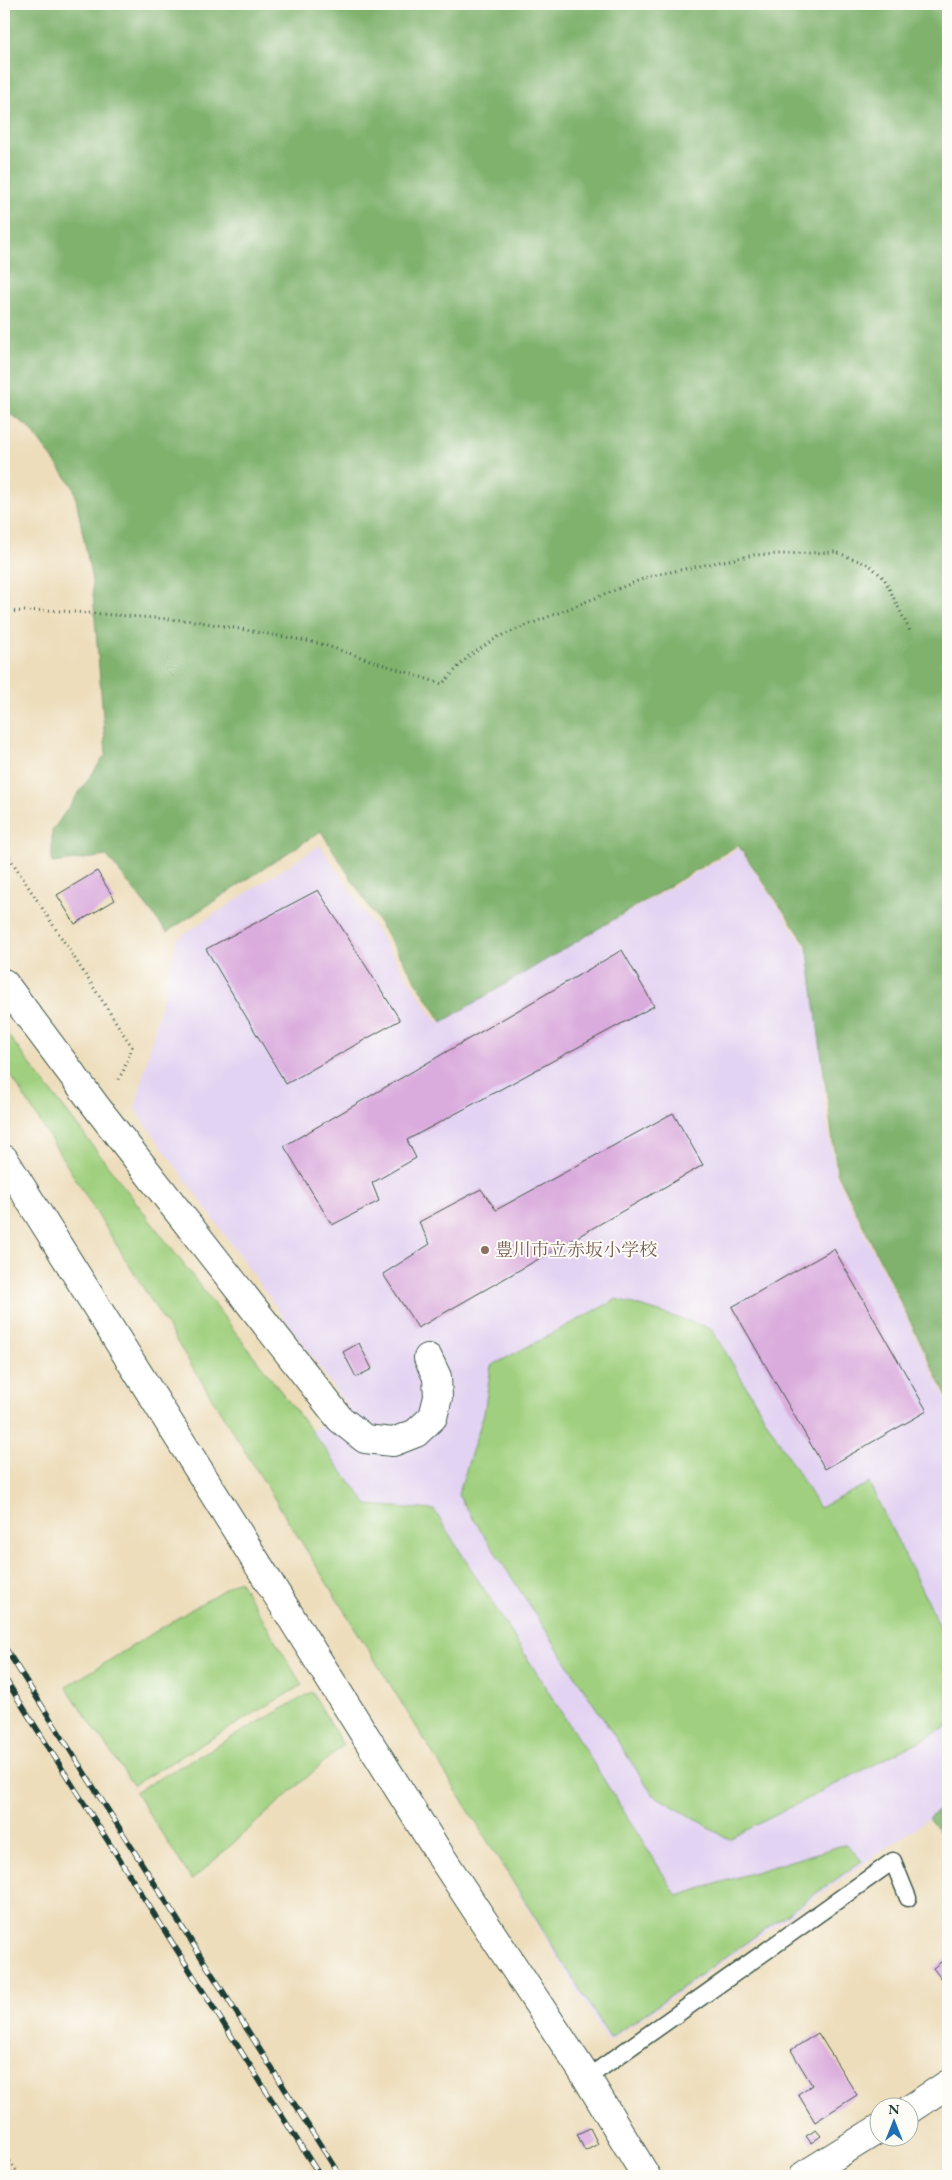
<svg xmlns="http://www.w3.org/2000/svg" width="952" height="2180" viewBox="0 0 952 2180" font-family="'EB Garamond','Noto Serif JP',serif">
	<rect width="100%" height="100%" fill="#fdfcf7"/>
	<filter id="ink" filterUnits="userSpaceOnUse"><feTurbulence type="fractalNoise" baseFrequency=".02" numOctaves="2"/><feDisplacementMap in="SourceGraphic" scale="10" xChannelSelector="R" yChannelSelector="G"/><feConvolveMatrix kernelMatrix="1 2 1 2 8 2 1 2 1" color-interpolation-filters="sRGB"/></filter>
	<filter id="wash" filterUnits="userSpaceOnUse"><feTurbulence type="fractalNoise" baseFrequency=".0096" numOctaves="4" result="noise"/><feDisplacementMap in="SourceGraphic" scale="20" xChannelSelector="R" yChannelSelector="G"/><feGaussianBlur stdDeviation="1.12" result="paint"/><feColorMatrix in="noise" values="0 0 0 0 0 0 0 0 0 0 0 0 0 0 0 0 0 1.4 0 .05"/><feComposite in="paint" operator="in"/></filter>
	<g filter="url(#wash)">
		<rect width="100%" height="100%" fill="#edddbb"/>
		<path fill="#e3d3f2" d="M320 845 437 1022 739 848 807 950 818 1015 826 1117 836 1175 948 1403V1805L608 2042 259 1461 349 1409 135 1109 177 939Z"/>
		<path fill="#a0d07f" stroke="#60865a" d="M4 1030 368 1505 434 1510 677 1896 846 1844 862 1861 610 2038 4 1064Z
			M617 1299 711 1328 819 1508 869 1483 948 1643 947 1727 729 1839 652 1794 458 1495 484 1414 491 1366Z
			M239 1580 302 1685 133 1785 66 1687Z
			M312 1692 343 1745 192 1880 135 1792Z"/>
		<path fill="#80b26e" stroke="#507851" d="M4 4H948V1399L837 1172 807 945 738 845 442 1022 321 831 167 932 107 856 52 863V831L106 754 92 581 74 488 30 428 4 409Z
			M948 1804V1842L928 1818Z"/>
		<g id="blocks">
			<path fill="#daabdd" d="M97 871 115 900 75 924 57 895Z
				M318 890 400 1020 286 1084 206 949Z
				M622 950 654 1006 407 1140 416 1158 372 1183 379 1201 332 1225 284 1146Z
				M673 1113 703 1165 418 1328 383 1274 430 1244 419 1222 481 1189 496 1210Z
				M834 1249 927 1411 825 1469 732 1307Z
				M359 1343 372 1369 356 1377 343 1352Z
				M948 1957V1988L933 1968Z
				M818 2033 857 2095 815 2122 798 2094 812 2085 791 2050Z
				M590 2128 598 2144 585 2151 577 2134Z
				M816 2130 821 2136 811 2143 806 2136Z"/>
		</g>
	</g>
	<g filter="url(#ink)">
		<use href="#blocks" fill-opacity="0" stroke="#3e5548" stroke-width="1"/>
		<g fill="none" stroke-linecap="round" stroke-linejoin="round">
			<defs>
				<path id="lane" d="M587 2078 893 1861 908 1898"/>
				<path id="street" d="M4 983 98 1109 340 1419 365 1439 393 1442 416 1433 433 1417 438 1397 437 1377 428 1358
					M4 1159 440 1855 587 2078 646 2176
					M910 2109 948 2084
					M803 2176 880 2128"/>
			</defs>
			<use href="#lane" stroke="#3e5548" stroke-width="19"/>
			<use href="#street" stroke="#3e5548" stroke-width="30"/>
			<path stroke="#3e5548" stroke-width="3" stroke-dasharray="1 4" stroke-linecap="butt" d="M4 612 47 610 195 621 318 643 442 684 469 656 498 637 650 576 754 555 836 552 869 565 884 578 910 631
				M4 849 132 1047 123 1072 116 1082
				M4 2153 20 2176"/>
			<use href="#lane" stroke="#fff" stroke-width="16"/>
			<use href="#street" stroke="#fff" stroke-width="28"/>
			<defs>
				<path id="rail" d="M4 1646 340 2176
					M4 1677 320 2176"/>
			</defs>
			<use href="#rail" stroke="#1f3d34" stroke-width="5.5"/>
			<use href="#rail" stroke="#fdfcf7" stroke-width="4" stroke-dasharray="11" stroke-linecap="butt"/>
		</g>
	</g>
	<circle fill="#8d6e63" stroke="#fdfcf7" stroke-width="2" cx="485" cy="1250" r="5"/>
	<g text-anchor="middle" stroke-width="4" stroke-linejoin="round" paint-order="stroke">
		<g font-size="18" fill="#785e54" stroke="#fdfcf7" text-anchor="start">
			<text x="495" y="1256">豊川市立赤坂小学校</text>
		</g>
	</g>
	<rect width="952" height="2180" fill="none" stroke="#fdfcf7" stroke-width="20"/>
	<g transform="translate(894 2122)"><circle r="24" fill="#fdfcf7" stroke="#a4b0a9"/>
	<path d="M0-4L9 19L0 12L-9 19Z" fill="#1f6fb2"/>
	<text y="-8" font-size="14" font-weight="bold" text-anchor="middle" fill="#1f3d34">N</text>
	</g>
</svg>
